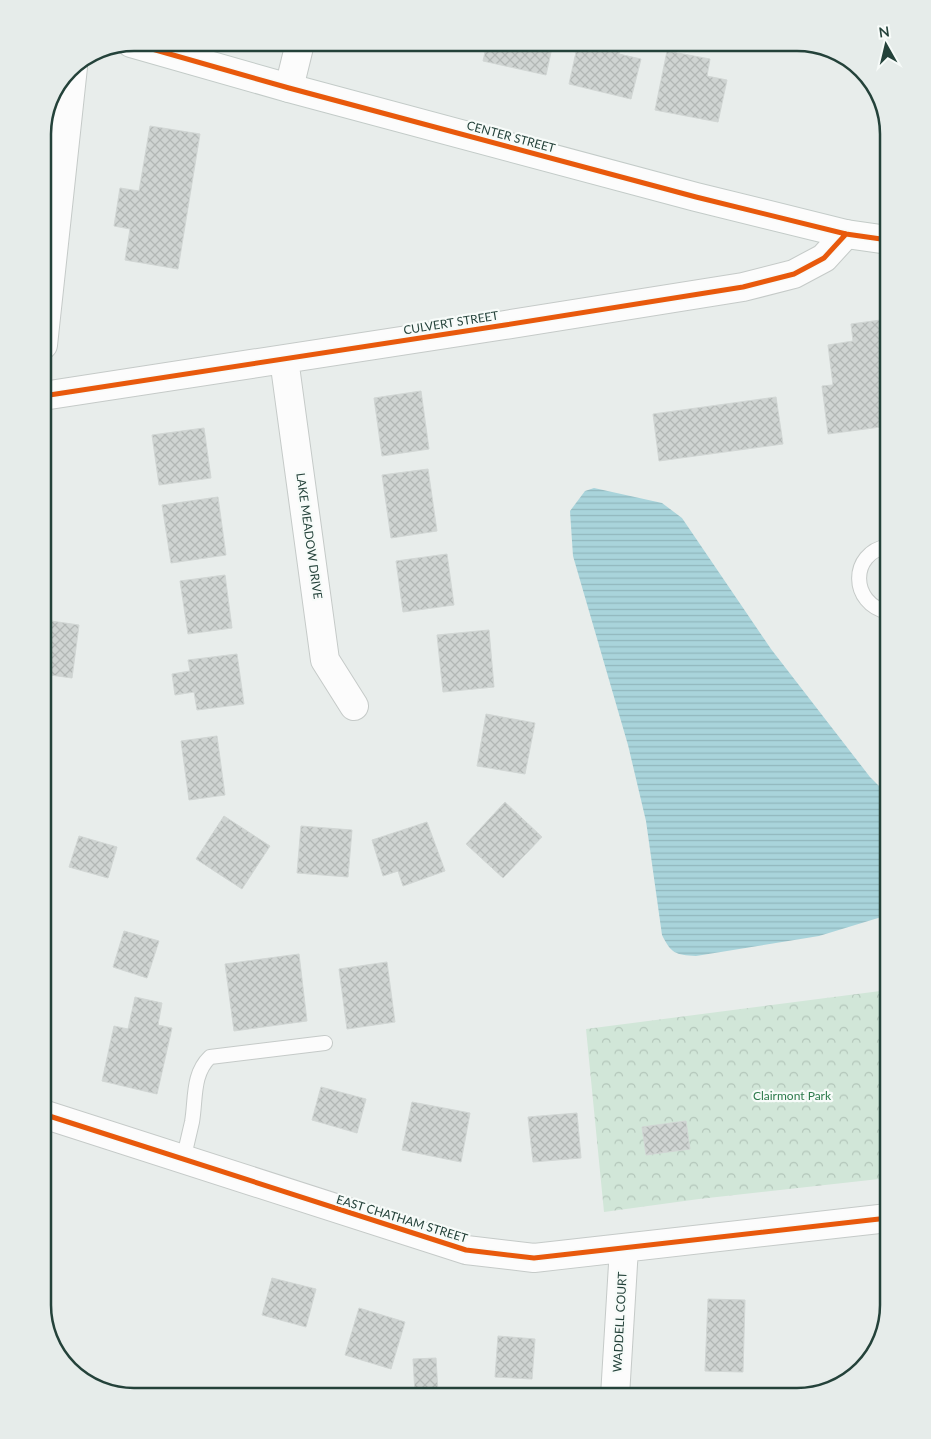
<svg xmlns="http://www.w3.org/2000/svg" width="931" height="1439" viewBox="0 0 931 1439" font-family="Lato,sans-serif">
	<defs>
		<pattern id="park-crowns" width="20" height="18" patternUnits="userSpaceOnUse" patternTransform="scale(1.25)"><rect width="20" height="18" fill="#d1e6d8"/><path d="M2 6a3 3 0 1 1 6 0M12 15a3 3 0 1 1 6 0" fill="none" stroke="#b3c6ba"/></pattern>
		<pattern id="water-rules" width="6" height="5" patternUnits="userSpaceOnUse" patternTransform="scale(1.25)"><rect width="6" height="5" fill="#a9d4db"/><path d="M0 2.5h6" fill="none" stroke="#91b7bd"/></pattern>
		<pattern id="building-cross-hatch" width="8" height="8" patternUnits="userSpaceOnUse" patternTransform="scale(1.25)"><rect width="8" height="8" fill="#cfd4d2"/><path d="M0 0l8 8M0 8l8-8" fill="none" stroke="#b2b7b5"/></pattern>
	</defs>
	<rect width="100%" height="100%" fill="#e8edeb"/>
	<path fill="url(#park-crowns)" d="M888 990V1178L699 1199 604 1212 586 1029Z"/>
	<path fill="url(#water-rules)" d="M594 488 662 503 682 518 771 649 870 777 888 795V915L819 936 696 956C675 955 671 953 662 935L646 821 628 745 573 556 570 511 585 491Z"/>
	<path fill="url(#building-cross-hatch)" stroke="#d1d6d4" d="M487 43H553L546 75 483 61Z
		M578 43H622L619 54 641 59 631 99 569 84Z
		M667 51 710 59 707 76 727 80 718 122 655 110Z
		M150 126 200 134 178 269 125 260 130 229 114 226 120 188 139 191Z
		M888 319V426L828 434 822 386 833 385 828 345 853 341 851 324Z
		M421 391 429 449 382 456 374 398Z
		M776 397 783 444 659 461 653 414Z
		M204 428 211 478 159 485 152 435Z
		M428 469 437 531 391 538 382 475Z
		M218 497 226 555 171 563 162 505Z
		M447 554 454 605 403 612 396 561Z
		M225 575 232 628 188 634 180 581Z
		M44 620 79 625 72 678 43 674V634Z
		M489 630 494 687 443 692 437 635Z
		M237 654 244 704 197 710 194 692 175 695 172 674 190 671 188 660Z
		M486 714 535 723 525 774 477 766Z
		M217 736 225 795 189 800 181 741Z
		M505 802 542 837 503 878 466 844Z
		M224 816 270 846 242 889 196 859Z
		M427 822 445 871 403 886 398 871 383 876 372 840Z
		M301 826 352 830 348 877 297 873Z
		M79 836 117 847 108 878 69 867Z
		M124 931 159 941 147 978 113 967Z
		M299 954 307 1021 234 1031 225 964Z
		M387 962 395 1022 347 1029 339 969Z
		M135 997 162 1003 158 1025 172 1028 157 1094 102 1081 114 1026 128 1029Z
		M321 1087 366 1099 357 1133 312 1120Z
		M412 1102 470 1113 461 1162 402 1150Z
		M577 1113 581 1158 533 1162 528 1117Z
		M686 1121 690 1149 646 1155 642 1127Z
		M43 1184 47 1186 43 1200Z
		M272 1278 316 1289 306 1327 262 1315Z
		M708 1299 745 1300 743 1372 705 1371Z
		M359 1308 405 1322 391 1369 345 1355Z
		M498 1336 535 1339 532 1379 495 1377Z
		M436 1358 438 1393 415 1394 413 1359Z"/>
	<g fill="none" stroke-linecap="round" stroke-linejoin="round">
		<defs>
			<path id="service" d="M888 612C850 604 849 553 888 546
				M183 1160C186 1148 189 1135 192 1122 196 1099 192 1074 210 1057L325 1043"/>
			<path id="minor" d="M289 88 300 43
				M43 345 73 67
				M284 359 325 660 354 706
				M43 396 505 325 743 287 794 274 824 258 846 234
				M43 1114 466 1250 534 1258 888 1218
				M615 1396 624 1248"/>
			<path id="secondary" d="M131 43 289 88 696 197 846 234 888 240"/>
		</defs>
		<use href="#service" stroke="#c5cac8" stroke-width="16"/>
		<use href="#minor" stroke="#c5cac8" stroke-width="30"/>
		<use href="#secondary" stroke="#c3cbc8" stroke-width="30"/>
		<use href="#service" stroke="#fcfcfc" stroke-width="14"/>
		<use href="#minor" stroke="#fcfcfc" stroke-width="28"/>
		<use href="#secondary" stroke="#fcfcfc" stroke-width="28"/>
		<defs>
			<path id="cycleway" d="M131 43 289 88 696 197 846 234 888 240
				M43 396 505 325 743 287 794 274 824 258 846 234
				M43 1114 466 1250 534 1258 888 1218"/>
		</defs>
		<use href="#cycleway" stroke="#f7fbf9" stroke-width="8"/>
		<use href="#cycleway" stroke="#e8590c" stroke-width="5"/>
	</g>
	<g text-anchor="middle" stroke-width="4.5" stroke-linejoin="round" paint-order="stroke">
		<g font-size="12" fill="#24423a" stroke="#f7fbf9">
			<text transform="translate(511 137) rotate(15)" y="4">CENTER STREET</text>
			<text transform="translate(451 323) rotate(-9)" y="4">CULVERT STREET</text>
			<text transform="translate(309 536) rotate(82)" y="4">LAKE MEADOW DRIVE</text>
			<text transform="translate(402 1219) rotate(17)" y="4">EAST CHATHAM STREET</text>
			<text transform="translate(620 1322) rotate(-87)" y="4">WADDELL COURT</text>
		</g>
		<g font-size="12" fill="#2d7a4b" stroke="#f7fbf9">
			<text x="792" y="1100">Clairmont Park</text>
		</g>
	</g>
	<path d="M0 0H931V1439H0ZM134 51H797A83 83 0 0 1 880 134V1305A83 83 0 0 1 797 1388H134A83 83 0 0 1 51 1305V134A83 83 0 0 1 134 51Z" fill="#e6ecea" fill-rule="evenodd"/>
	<path fill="none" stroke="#24423a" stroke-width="2.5" d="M134 51H797A83 83 0 0 1 880 134V1305A83 83 0 0 1 797 1388H134A83 83 0 0 1 51 1305V134A83 83 0 0 1 134 51Z"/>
	<g transform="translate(886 45) rotate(352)" stroke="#f7fbf9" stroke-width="4" paint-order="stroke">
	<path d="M0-4L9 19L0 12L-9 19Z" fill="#24423a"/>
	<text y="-8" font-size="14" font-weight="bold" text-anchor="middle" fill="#24423a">N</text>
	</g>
</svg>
